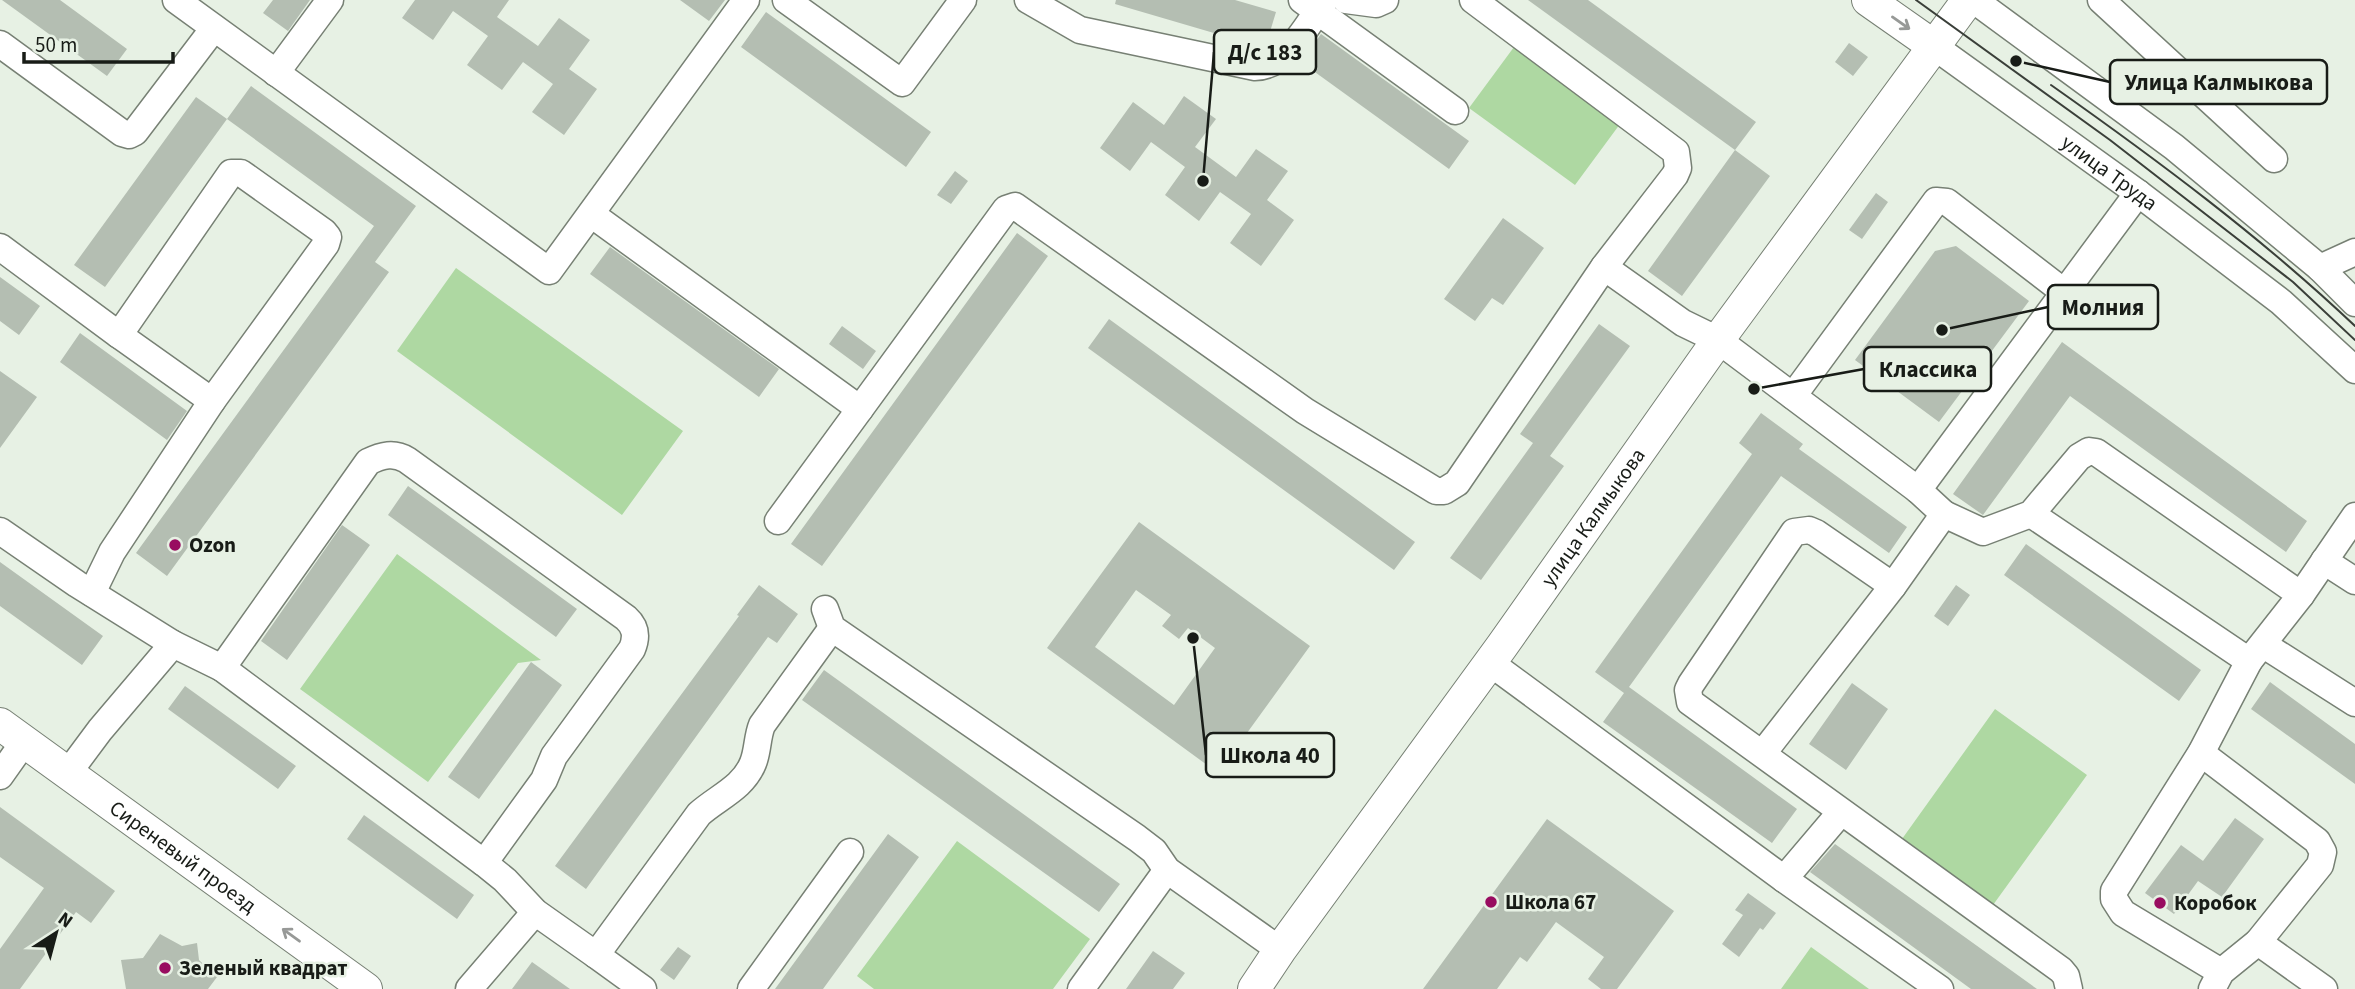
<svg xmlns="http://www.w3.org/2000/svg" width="2355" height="989" viewBox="0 0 2355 989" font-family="'Source Sans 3',sans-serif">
	<rect width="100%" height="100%" fill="#e7f1e4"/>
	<path fill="#aed8a2" d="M1514 47 1620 124 1575 185 1469 108Z
		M456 268 683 431 622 515 397 351Z
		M397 554 541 660 518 663 428 782 300 689Z
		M1995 709 2087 775 1993 905 1902 839Z
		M957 841 1090 939 1053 989H874L857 976Z
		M1811 947 1869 989H1781Z"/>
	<path fill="#b4beb2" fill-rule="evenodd" d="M2 0H60L127 49 107 76Z
		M273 0H310L288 31 263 13Z
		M415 0H509L497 17 538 46 559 18 590 40 569 69 597 89 564 135 532 112 553 84 523 62 502 90 467 65 488 36 453 11 433 40 402 18Z
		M680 0H725L709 21Z
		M1116 0H1235L1276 12 1265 48 1115 4Z
		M1528 0H1588L1756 122 1735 150Z
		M766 12 931 132 906 167 741 47Z
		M1321 34 1469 141 1449 169 1301 62Z
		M1849 43 1868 57 1853 76 1835 62Z
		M251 86 416 206 375 262 389 272 167 576 136 553 374 226 227 119Z
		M1184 96 1216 119 1195 147 1236 177 1256 149 1288 171 1267 200 1294 220 1261 266 1230 243 1251 214 1220 192 1199 221 1165 195 1185 167 1151 142 1130 171 1100 148 1133 102 1164 125Z
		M196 97 227 119 105 287 74 265Z
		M1735 150 1770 176 1682 296 1648 271Z
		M955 171 968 181 951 204 937 195Z
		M1876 193 1888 202 1862 239 1849 230Z
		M1503 218 1544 248 1503 305 1492 298 1475 321 1444 299Z
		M1017 233 1048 256 822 566 791 544Z
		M1956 246 2029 301 1939 422 1855 360 1935 251Z
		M610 247 779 369 759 397 590 274Z
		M0 277 40 306 19 335 0 321Z
		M1109 319 1415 542 1394 570 1088 348Z
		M1599 324 1630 346 1550 456 1564 466 1481 580 1450 558 1533 443 1520 434Z
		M842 326 876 351 863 369 829 344Z
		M80 333 187 411 167 440 60 362Z
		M2062 342 2307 521 2286 552 2070 396 1983 515 1953 494Z
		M0 371 37 397 0 448Z
		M1761 413 1803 444 1799 449 1907 527 1889 553 1781 476 1629 687 1797 809 1772 843 1603 722 1624 693 1595 672 1752 454 1739 443Z
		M408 486 577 609 556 637 388 515Z
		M1139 522 1310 646 1218 773 1047 648ZM1136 590 1171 615 1162 626 1179 639 1188 628 1215 648 1174 705 1095 647Z
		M342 525 370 545 287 660 261 641Z
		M2026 544 2201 670 2179 701 2004 575Z
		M0 562 103 636 82 665 0 606Z
		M759 585 798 614 777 643 768 637 586 889 555 866 739 616 737 615Z
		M1956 585 1970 595 1948 626 1934 616Z
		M531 662 562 685 479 799 448 777Z
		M824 670 1120 884 1099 912 802 700Z
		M2270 682 2355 744V784L2251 709Z
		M1852 683 1888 709 1846 770 1809 744Z
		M185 686 296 766 278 789 168 709Z
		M0 807 115 891 91 923 76 912 20 989H0V949L44 888 0 857Z
		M364 815 474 895 457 919 347 839Z
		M2235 818 2264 839 2222 897 2198 881 2174 914 2145 893 2181 845 2203 861Z
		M1547 819 1674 911 1617 989H1601L1588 979 1604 957 1556 922 1527 962 1520 957 1497 989H1423Z
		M888 834 919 857 823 989H775Z
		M1835 844 2037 989H1971L1810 872Z
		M1748 893 1776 913 1763 930 1760 928 1739 957 1722 944 1743 915 1735 910Z
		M160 934 182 946 197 943 199 960 217 977 208 989H126L121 960 143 958Z
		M678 947 691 956 674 980 660 970Z
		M1153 951 1185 973 1173 989H1126Z
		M532 962 570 989H512Z"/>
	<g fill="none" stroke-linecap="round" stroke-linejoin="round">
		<defs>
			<g id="minor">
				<path d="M176 0 549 271 746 0"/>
				<path d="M786 0 902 83 963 0"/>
				<path d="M1028 0 1080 30 1255 67C1286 67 1308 24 1325 0"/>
				<path d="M1302 0 1455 111"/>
				<path d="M1346 0 1376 4 1385 0"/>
				<path d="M1473 0 1676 152 1678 168 1675 175 1604 267"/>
				<path d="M1974 0 2174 147 2320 268 2355 303"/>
				<path d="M2101 0 2274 159"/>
				<path d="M0 44 122 133 129 135 135 132 214 28"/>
				<path id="s1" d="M1935 47 2138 193 2281 302 2355 370"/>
				<path d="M276 73 330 0"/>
				<path d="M591 214 860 409 1006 209 1015 206 1305 411 1436 491H1444L1457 483 1604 267 1683 323 1718 340 1918 490 1944 514 1893 586 1816 533 1809 530 1794 532 1691 684 1688 690 1690 702 2061 970 2066 976 2069 989"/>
				<path d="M0 247 119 335 231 173H241L324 232 328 237 326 244 212 401 112 552 92 593"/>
				<path d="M2320 268 2355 252"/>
				<path d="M119 335 212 401"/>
				<path d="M1793 396 1936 201 1947 202 2064 292"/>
				<path d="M1918 490 2138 193"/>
				<path d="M1944 514 1983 532 2031 514 2079 457 2089 451 2096 452 2301 595 2249 661 2031 514"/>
				<path d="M778 521 860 409"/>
				<path d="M0 531 77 584 173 644 222 668 368 462C382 455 394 452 407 460L626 618C636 627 637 637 632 649L554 756 544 780 484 863"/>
				<path d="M2324 561 2355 581"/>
				<path d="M2301 595 2355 516"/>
				<path d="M825 609 832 628 1137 838 1154 851 1167 870 1280 950"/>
				<path d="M2264 645 2355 703"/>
				<path d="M1489 662 1784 879 1940 989"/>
				<path d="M222 668 484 863 505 880 535 912 596 955"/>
				<path d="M1763 753 1893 586"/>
				<path d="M2201 753 2317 841 2323 852 2320 865 2258 942"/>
				<path d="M68 773 100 730 173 644"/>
				<path d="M0 776 24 742"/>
				<path d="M1784 879 1841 812"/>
				<path d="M2221 972 2123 913 2114 899V891L2201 753 2249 661"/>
				<path d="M469 989 535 912"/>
				<path d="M643 989 596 955 699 814C718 797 743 788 753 763 758 751 757 737 762 725L832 628"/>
				<path d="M751 989 850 852"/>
				<path d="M1081 989 1167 870"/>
				<path d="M2212 989 2221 972 2258 942 2324 989"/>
			</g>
			<g id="major">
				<path d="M1868 0 1935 47"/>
				<path id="s2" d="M0 724 366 989"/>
				<path id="s3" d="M1254 989 1280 950 1502 646 1718 340 1968 0"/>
			</g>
		</defs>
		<use href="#minor" stroke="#778074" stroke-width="29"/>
		<use href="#major" stroke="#778074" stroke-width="34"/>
		<use href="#minor" stroke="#fff" stroke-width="26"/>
		<use href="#major" stroke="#fff" stroke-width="32"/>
		<path stroke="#3a3f39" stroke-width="2" d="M1916 0 2110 140 2293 282 2355 340
			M2051 85C2156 159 2261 237 2355 326"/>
	</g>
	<defs><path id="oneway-shaft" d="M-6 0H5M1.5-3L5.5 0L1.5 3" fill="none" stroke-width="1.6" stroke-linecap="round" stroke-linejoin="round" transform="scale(1.75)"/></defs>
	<g stroke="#979997">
		<use href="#oneway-shaft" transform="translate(1901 23) rotate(35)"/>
		<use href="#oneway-shaft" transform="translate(291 935) rotate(-144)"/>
	</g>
	<g fill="#980c60" stroke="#e7f1e4" stroke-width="2.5">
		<circle cx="175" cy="545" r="7"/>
		<circle cx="1491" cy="902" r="7"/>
		<circle cx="2160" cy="903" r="7"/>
		<circle cx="165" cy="968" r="7"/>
	</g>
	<g text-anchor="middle" stroke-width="5" stroke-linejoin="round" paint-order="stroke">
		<g font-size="21" fill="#181c17" stroke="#e7f1e4">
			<text dy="7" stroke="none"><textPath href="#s1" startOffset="215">улица Труда</textPath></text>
			<text dy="7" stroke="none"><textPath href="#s3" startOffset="581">улица Калмыкова</textPath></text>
			<text dy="7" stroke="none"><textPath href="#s2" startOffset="226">Сиреневый проезд</textPath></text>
		</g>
		<g font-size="21" font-weight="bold" fill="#181c17" stroke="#e7f1e4" text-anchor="start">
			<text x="189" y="552">Ozon</text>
			<text x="1505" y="909">Школа 67</text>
			<text x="2174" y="910">Коробок</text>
			<text x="179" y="975">Зеленый квадрат</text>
		</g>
	</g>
	<path fill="none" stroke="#181c17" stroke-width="2.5" d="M1203 181L1214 52M2016 61L2110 82M1942 330L2048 307M1754 389L1864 369M1193 638L1206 755"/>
	<g fill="#181c17" stroke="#e7f1e4" stroke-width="2.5">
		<circle cx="1203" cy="181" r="7"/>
		<circle cx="2016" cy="61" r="7"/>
		<circle cx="1942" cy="330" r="7"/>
		<circle cx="1754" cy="389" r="7"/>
		<circle cx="1193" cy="638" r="7"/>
	</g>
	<g fill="#e7f1e4" stroke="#181c17" stroke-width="2.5">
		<rect x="1214" y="30" width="102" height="44" rx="7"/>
		<rect x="2110" y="60" width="217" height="44" rx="7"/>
		<rect x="2048" y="285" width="110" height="44" rx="7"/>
		<rect x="1864" y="347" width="127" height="44" rx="7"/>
		<rect x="1206" y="733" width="128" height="44" rx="7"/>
	</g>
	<g font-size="23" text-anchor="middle" font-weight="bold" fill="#181c17">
		<text x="1265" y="60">Д/с 183</text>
		<text x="2219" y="90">Улица Калмыкова</text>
		<text x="2103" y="315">Молния</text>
		<text x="1928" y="377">Классика</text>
		<text x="1270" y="763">Школа 40</text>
	</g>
	<g transform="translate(56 933) rotate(36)" stroke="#e7f1e4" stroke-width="5" paint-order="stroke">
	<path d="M0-5L12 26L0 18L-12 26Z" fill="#181c17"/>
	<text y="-10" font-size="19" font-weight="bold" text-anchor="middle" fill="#181c17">N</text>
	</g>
	<path d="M24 52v10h149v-10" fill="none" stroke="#181c17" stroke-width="3.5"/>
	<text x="35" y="52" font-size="21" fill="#181c17" stroke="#e7f1e4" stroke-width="5" paint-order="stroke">50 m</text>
</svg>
